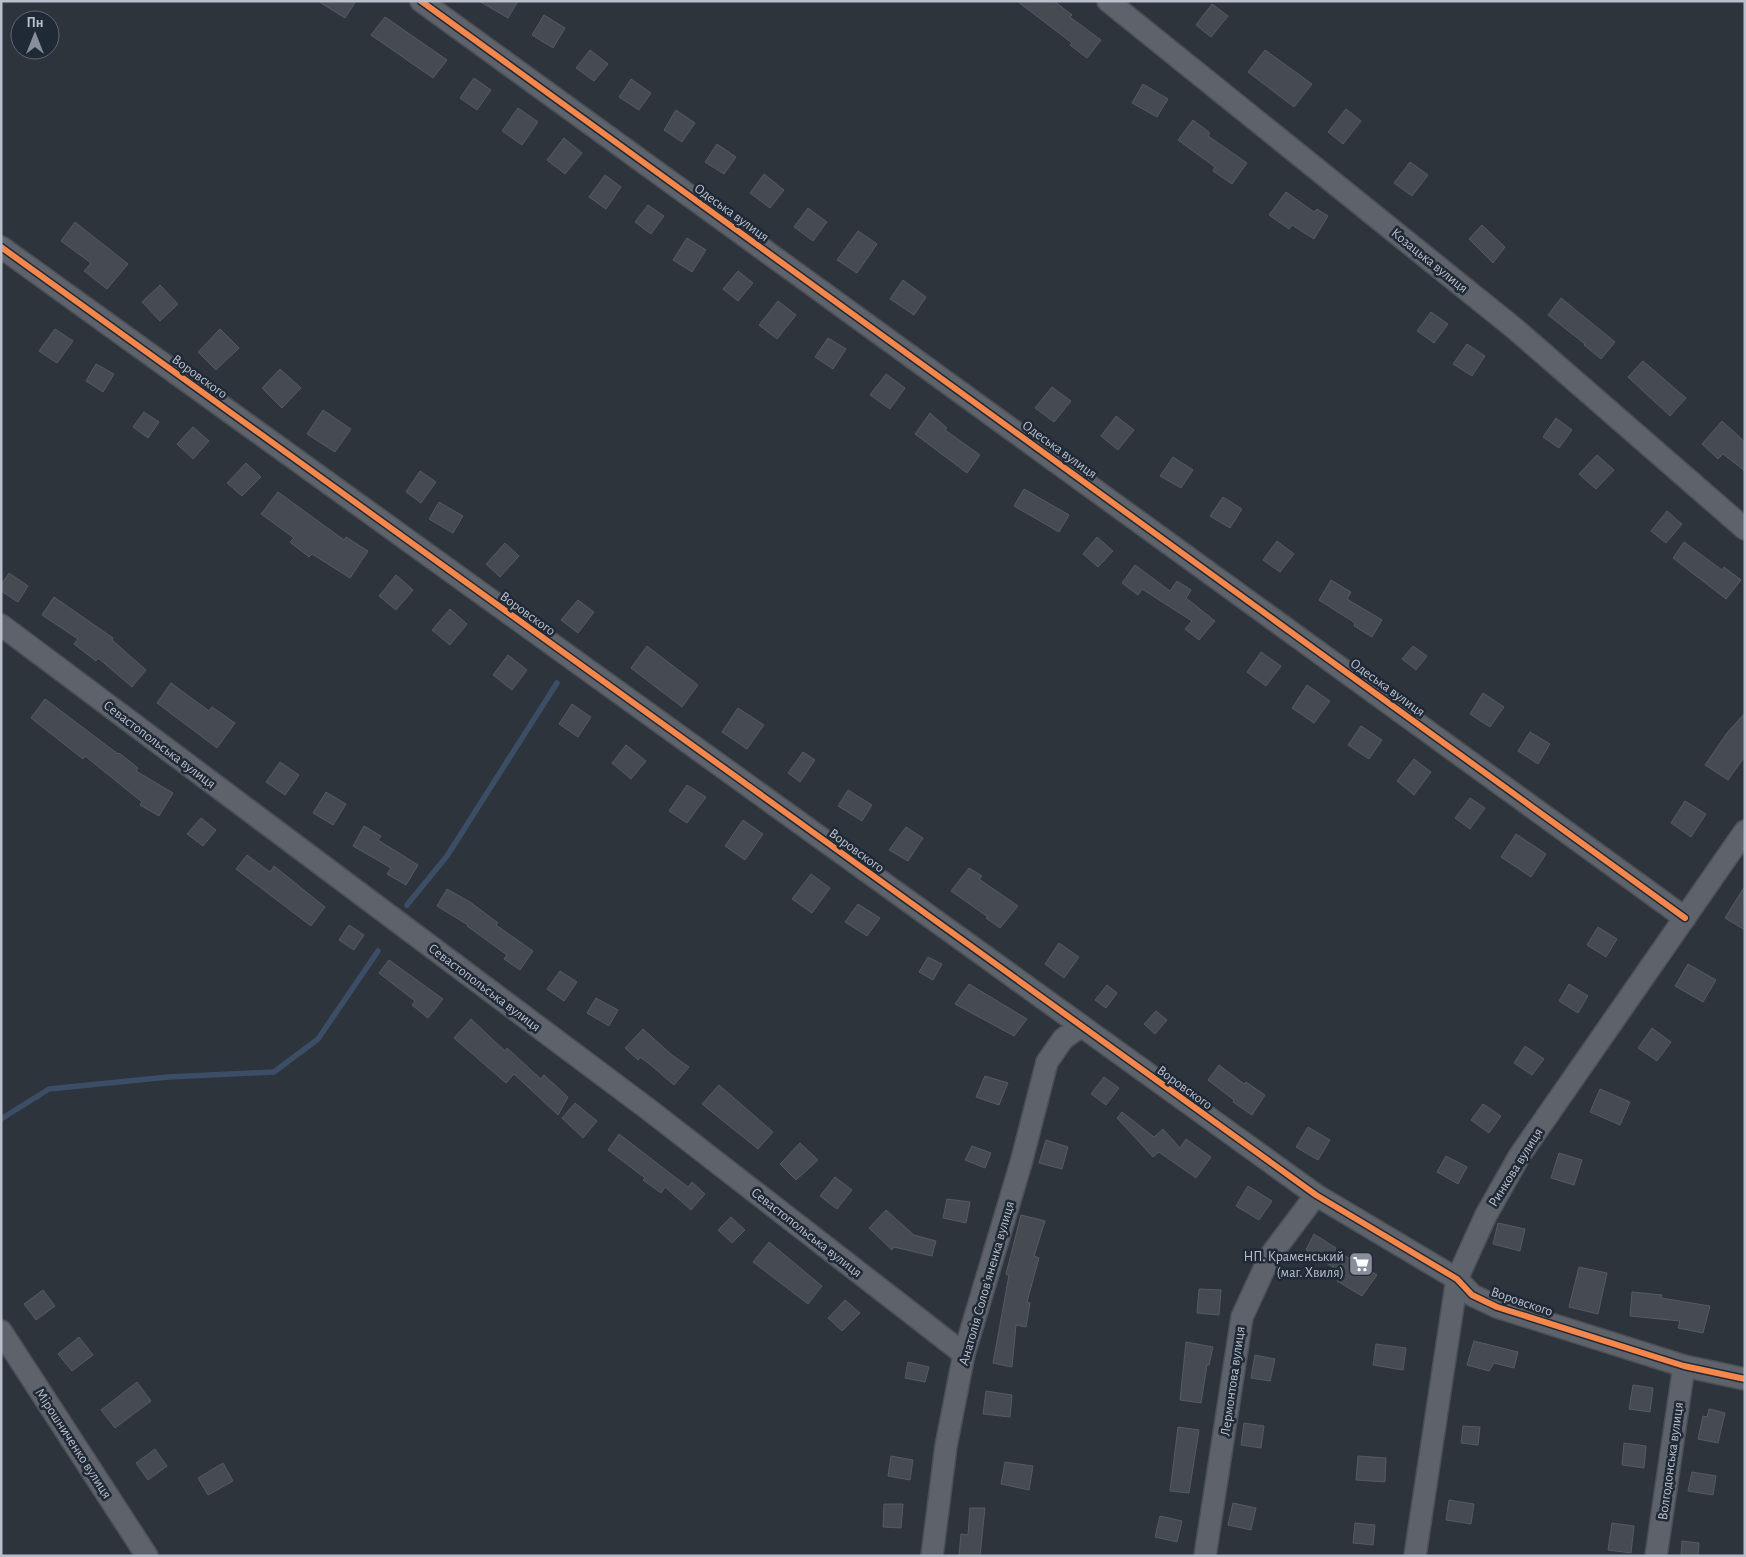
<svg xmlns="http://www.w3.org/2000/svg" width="1746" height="1557" viewBox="0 0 1746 1557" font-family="'Alegreya Sans',sans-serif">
	<rect width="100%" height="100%" fill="#2d343c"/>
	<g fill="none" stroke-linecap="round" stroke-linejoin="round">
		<path stroke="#3c4e66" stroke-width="5.5" d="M407 905 447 856 557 683
			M1 1119 49 1089 168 1077 274 1072 318 1039 378 951"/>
	</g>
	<path fill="#464b52" stroke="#565b63" d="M318 1H356L345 18Z
		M479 1H518L508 18Z
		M1017 1H1054L1072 15 1070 17 1101 40 1087 58 1070 45 1072 43Z
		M1212 4 1228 16 1211 37 1196 25Z
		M544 15 565 28 553 48 532 35Z
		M385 17 447 60 433 78 371 35Z
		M590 50 608 64 594 81 576 68Z
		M1265 50 1312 84 1294 107 1248 72Z
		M474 78 491 90 477 110 460 98Z
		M631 79 651 93 639 110 619 97Z
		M1143 84 1168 99 1157 117 1132 103Z
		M518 108 538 122 522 145 502 131Z
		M1346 109 1361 121 1343 144 1328 132Z
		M676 110 695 123 682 142 664 130Z
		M1193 120 1210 133 1208 136 1247 163 1232 184 1213 171 1215 167 1178 140Z
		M564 138 582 153 565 174 547 160Z
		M717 144 736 157 724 174 705 162Z
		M1410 162 1428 175 1412 196 1394 183Z
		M764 174 784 190 770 208 750 193Z
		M605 175 621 187 606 209 589 197Z
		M1286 192 1314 212 1317 209 1328 216 1314 239 1292 225 1289 229 1269 215Z
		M648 205 664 216 651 234 635 222Z
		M808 208 827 222 813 241 794 227Z
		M75 222 128 264 107 289 84 271 91 263 61 241Z
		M1482 225 1505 247 1493 263 1469 239Z
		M858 231 877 244 857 273 837 260Z
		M687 238 706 250 692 272 673 260Z
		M738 271 753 283 738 301 723 289Z
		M903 280 926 297 914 315 890 299Z
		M160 285 178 304 160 321 142 302Z
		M1561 298 1615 342 1601 359 1584 345 1585 344 1548 315Z
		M778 301 796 315 777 339 759 325Z
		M1431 312 1448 324 1434 343 1417 331Z
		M55 329 73 341 57 363 39 351Z
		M220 329 239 348 216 370 198 352Z
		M828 338 846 349 833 369 815 357Z
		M1467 344 1485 356 1472 376 1453 364Z
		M1643 361 1686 398 1670 416 1628 377Z
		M96 364 114 374 103 392 86 381Z
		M280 369 301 388 282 408 262 388Z
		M886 374 905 388 890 409 870 395Z
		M1052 387 1071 401 1054 422 1035 408Z
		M323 410 351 429 335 452 307 434Z
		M144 412 159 422 148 438 133 427Z
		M930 413 947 428 945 430 980 455 967 473 915 434Z
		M1116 416 1134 430 1118 450 1101 436Z
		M1556 418 1572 430 1559 448 1543 437Z
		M1722 421 1745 442V471L1723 454 1718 459 1702 444Z
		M193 427 209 441 193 459 177 444Z
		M1597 455 1614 470 1596 489 1579 474Z
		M1173 457 1193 470 1181 488 1160 476Z
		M246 463 261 477 242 496 227 483Z
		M420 471 436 482 421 503 406 492Z
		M1024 489 1069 515 1059 532 1014 506Z
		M278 492 344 540 346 537 368 551 350 578 312 554 309 557 290 542 294 538 261 514Z
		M1223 497 1242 509 1230 528 1210 516Z
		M439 502 463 516 453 533 429 519Z
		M1667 511 1682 524 1666 543 1651 531Z
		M1097 537 1113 551 1098 567 1083 554Z
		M1277 541 1294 554 1280 572 1263 560Z
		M1684 542 1722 570 1724 567 1741 580 1726 599 1673 558Z
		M505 543 519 556 500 577 486 564Z
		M1135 565 1170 591 1177 581 1191 590 1186 598 1215 621 1199 640 1185 629 1192 621 1142 589 1138 595 1122 583Z
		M9 573 28 586 18 602 1 591V585Z
		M396 575 413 590 396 610 379 596Z
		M1331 580 1351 592 1347 599 1382 620 1372 637 1354 626 1355 623 1319 600Z
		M54 597 113 638 112 640 146 670 132 687 98 658 96 661 74 644 78 639 42 615Z
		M578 600 594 612 578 633 561 620Z
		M450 609 467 624 450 645 432 630Z
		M647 646 698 685 682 707 631 668Z
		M1413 646 1427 656 1416 670 1402 659Z
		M1261 652 1281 666 1266 686 1247 672Z
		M508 655 527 670 512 690 493 675Z
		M171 683 209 711 212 707 235 723 217 748 157 703Z
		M1307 685 1330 701 1314 723 1292 708Z
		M1483 693 1504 707 1490 727 1470 714Z
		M45 699 118 754 119 753 138 768 136 771 173 793 159 816 140 805 142 802 85 756 83 759 31 718Z
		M572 704 591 717 578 737 559 724Z
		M738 708 764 725 747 749 722 732Z
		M1745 713V756L1728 780 1705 765 1727 733Z
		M1361 726 1382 740 1369 759 1348 745Z
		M1530 732 1550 744 1538 764 1518 751Z
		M626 745 646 761 631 779 612 763Z
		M803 752 815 760 800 782 788 773Z
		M1414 759 1431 772 1414 795 1397 781Z
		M280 762 299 775 285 795 266 782Z
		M687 785 706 797 687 823 669 811Z
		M848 790 872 805 862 821 838 806Z
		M326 792 346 804 333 825 313 813Z
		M1470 798 1485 808 1470 829 1455 818Z
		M1685 801 1706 814 1691 837 1671 823Z
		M201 818 216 830 203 846 187 834Z
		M743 820 763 834 745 860 725 846Z
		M364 826 381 836 378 840 418 865 406 885 387 874 391 868 353 846Z
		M906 827 923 838 908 861 889 850Z
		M1516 834 1546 854 1531 877 1501 857Z
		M247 855 270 872 274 866 325 907 311 926 236 869Z
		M969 868 982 876 979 879 1018 906 1000 928 986 918 988 917 951 891Z
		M811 874 830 888 812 913 792 899Z
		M1745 886V930L1725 918Z
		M447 889 470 902 498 923 496 925 533 951 520 970 504 959 507 955 467 926 468 925 437 906Z
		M858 904 880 918 867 936 845 922Z
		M349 925 364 935 354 950 339 940Z
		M1598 927 1617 939 1606 957 1587 945Z
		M1059 943 1079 957 1064 978 1045 964Z
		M928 957 942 964 933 980 919 972Z
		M389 960 443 999 428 1018 412 1005 415 1001 379 973Z
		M1688 964 1716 980 1703 1002 1675 986Z
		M560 971 577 982 564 1001 547 989Z
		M969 984 1027 1019 1014 1036 955 1004Z
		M1569 984 1588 996 1578 1013 1559 1001Z
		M1107 985 1117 993 1106 1008 1095 1000Z
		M596 998 618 1010 609 1026 587 1013Z
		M1156 1011 1167 1020 1155 1034 1144 1024Z
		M471 1019 505 1051 507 1048 541 1079 544 1075 568 1097 558 1115 514 1074 506 1083 454 1038Z
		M1652 1028 1671 1042 1657 1061 1638 1048Z
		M643 1029 672 1055 689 1067 674 1085 647 1062 640 1057 638 1060 625 1048Z
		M1525 1046 1544 1059 1532 1075 1514 1063Z
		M1219 1065 1244 1084 1246 1082 1265 1095 1252 1115 1233 1102 1234 1100 1208 1080Z
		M985 1076 1008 1083 999 1105 976 1097Z
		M1104 1077 1119 1088 1106 1105 1091 1094Z
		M719 1085 773 1132 758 1149 702 1104Z
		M1600 1089 1630 1102 1620 1125 1590 1112Z
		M575 1103 597 1121 583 1138 562 1118Z
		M1483 1104 1501 1116 1489 1133 1471 1120Z
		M1122 1112 1154 1137 1163 1129 1180 1148 1186 1139 1211 1157 1196 1178 1159 1152 1153 1157 1117 1118Z
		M1308 1127 1330 1140 1318 1160 1296 1147Z
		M619 1134 688 1187 692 1182 705 1194 691 1210 665 1187 661 1193 643 1180 645 1178 608 1150Z
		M1046 1140 1068 1147 1062 1169 1039 1163Z
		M800 1143 818 1160 796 1180 780 1164Z
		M972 1146 991 1153 985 1168 965 1160Z
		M1559 1153 1582 1160 1574 1185 1551 1178Z
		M1446 1156 1467 1167 1458 1184 1437 1172Z
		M835 1177 852 1190 837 1209 820 1196Z
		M1248 1186 1272 1201 1259 1220 1236 1206Z
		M947 1199 970 1202 966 1223 943 1218Z
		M886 1210 914 1235 936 1241 932 1256 894 1247 892 1250 869 1228Z
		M1021 1215 1045 1221 1034 1256 1039 1258 1027 1302 1030 1303 1026 1327 1016 1325 1012 1367 993 1363 1009 1275 1006 1274Z
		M731 1217 745 1230 732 1243 718 1230Z
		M1498 1223 1525 1229 1520 1251 1493 1244Z
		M1314 1234 1336 1248 1335 1250 1377 1275 1362 1296 1337 1281 1342 1273 1306 1250Z
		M769 1242 822 1286 808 1304 753 1262Z
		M1579 1267 1607 1273 1598 1314 1569 1307Z
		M1199 1289 1221 1290 1219 1315 1197 1313Z
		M43 1290 55 1306 36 1320 24 1304Z
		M1632 1292 1662 1295 1661 1298 1710 1306 1703 1333 1678 1328 1680 1321 1630 1316Z
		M845 1300 860 1313 842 1331 828 1318Z
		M79 1337 93 1355 72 1371 58 1354Z
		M1474 1341 1518 1352 1514 1368 1494 1363 1489 1371 1467 1365Z
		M1186 1342 1213 1347 1209 1365H1207L1201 1403 1180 1400Z
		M1376 1344 1406 1348 1403 1370 1373 1365Z
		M1255 1355 1275 1359 1270 1381 1251 1378Z
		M908 1362 929 1367 925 1382 905 1378Z
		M137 1382 151 1401 115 1428 101 1410Z
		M1633 1385 1653 1388 1650 1412 1629 1409Z
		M986 1391 1012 1395 1010 1417 983 1414Z
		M1709 1409 1725 1413 1718 1443 1698 1439 1703 1416 1707 1417Z
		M1244 1423 1264 1426 1261 1448 1241 1445Z
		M1463 1426 1480 1427 1478 1445 1461 1443Z
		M1178 1427 1199 1430 1189 1493 1170 1491Z
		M1624 1443 1646 1446 1644 1468 1622 1465Z
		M155 1449 167 1466 148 1480 136 1463Z
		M891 1456 913 1460 910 1480 888 1476Z
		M1358 1456 1386 1458 1385 1482 1356 1480Z
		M1005 1462 1033 1466 1029 1490 1001 1484Z
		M223 1463 233 1481 208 1495 198 1478Z
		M1692 1472 1716 1476 1713 1495 1688 1491Z
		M1449 1500 1474 1504 1471 1524 1446 1520Z
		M1233 1503 1256 1508 1251 1530 1228 1525Z
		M884 1504H903L901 1528 883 1527Z
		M970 1508H985L980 1556 959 1555 961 1534 968 1535Z
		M1160 1516 1182 1521 1177 1542 1155 1537Z
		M1355 1523 1375 1525 1373 1545 1353 1543Z
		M1612 1523 1634 1526 1631 1553 1608 1550Z
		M1682 1541 1699 1543 1698 1556H1681Z"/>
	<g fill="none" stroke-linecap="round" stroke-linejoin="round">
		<defs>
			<path id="minor" d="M421 1 1685 918
				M1108 1 1514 328 1745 529
				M1 247 1316 1195 1457 1279 1472 1295 1497 1307 1684 1366 1745 1379
				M1 625 648 1109 964 1354
				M1 1331 147 1556
				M932 1556 946 1446 964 1354 1021 1163 1047 1062 1063 1039 1080 1027
				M1205 1556 1242 1317 1270 1256 1316 1195
				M1415 1556 1457 1279 1486 1215 1520 1155 1745 831
				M1656 1556 1684 1366"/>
		</defs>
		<use href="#minor" stroke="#4c5056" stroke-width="24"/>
		<use href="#minor" stroke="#5e626a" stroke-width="21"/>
		<defs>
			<path id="cycleway" d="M421 1 1685 918
				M1 247 1316 1195 1457 1279 1472 1295 1497 1307 1684 1366 1745 1379"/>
		</defs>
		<use href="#cycleway" stroke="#202a37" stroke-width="9"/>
		<use href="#cycleway" stroke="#f5874c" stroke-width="6"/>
	</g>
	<defs>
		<symbol id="supermarket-square" viewBox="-11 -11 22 22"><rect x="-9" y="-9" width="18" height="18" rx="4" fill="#888f9a" stroke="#202a37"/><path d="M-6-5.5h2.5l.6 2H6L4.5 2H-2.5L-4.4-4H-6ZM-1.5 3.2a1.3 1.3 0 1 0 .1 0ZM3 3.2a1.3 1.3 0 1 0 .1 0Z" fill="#fff"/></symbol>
	</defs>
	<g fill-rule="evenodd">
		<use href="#supermarket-square" x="1347" y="1250" width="28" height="28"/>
	</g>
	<g text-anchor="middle" stroke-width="5" stroke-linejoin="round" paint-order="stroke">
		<g font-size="14" fill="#b9c0cc" stroke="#202a37">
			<text transform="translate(732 212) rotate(36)" y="5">Одеська вулиця</text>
			<text transform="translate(1430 260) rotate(39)" y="5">Козацька вулиця</text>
			<text transform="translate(200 376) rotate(36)" y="5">Воровского</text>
			<text transform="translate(1060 449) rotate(36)" y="5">Одеська вулиця</text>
			<text transform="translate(528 613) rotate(36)" y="5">Воровского</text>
			<text transform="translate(1388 687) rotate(36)" y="5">Одеська вулиця</text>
			<text transform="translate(160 744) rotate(37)" y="5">Севастопольська вулиця</text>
			<text transform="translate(857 850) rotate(36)" y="5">Воровского</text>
			<text transform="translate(485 987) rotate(37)" y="5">Севастопольська вулиця</text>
			<text transform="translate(1185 1087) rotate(36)" y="5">Воровского</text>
			<text transform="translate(1515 1167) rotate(-58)" y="5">Ринкова вулиця</text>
			<text transform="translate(807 1232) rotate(38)" y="5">Севастопольська вулиця</text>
			<text transform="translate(986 1283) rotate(-74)" y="5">Анатолія Солов'яненка вулиця</text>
			<text transform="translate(1522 1301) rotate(19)" y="5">Воровского</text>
			<text transform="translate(1232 1381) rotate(-82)" y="5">Лермонтова вулиця</text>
			<text transform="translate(74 1443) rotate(57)" y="5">Мірошниченко вулиця</text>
			<text transform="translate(1670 1461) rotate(-82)" y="5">Волгодонська вулиця</text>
		</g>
		<g font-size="14" fill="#b9c0cc" stroke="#202a37" text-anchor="end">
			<text x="1344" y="1261">НП. Краменський<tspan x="1344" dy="16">(маг. Хвиля)</tspan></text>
		</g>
	</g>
	<rect width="1746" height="1557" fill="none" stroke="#b9c0cc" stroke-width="5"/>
	<g transform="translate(35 35)"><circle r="24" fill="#202a37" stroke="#5d6673"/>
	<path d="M0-4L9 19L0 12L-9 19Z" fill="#888f9a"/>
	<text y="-8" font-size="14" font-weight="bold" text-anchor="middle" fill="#b9c0cc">Пн</text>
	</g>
</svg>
